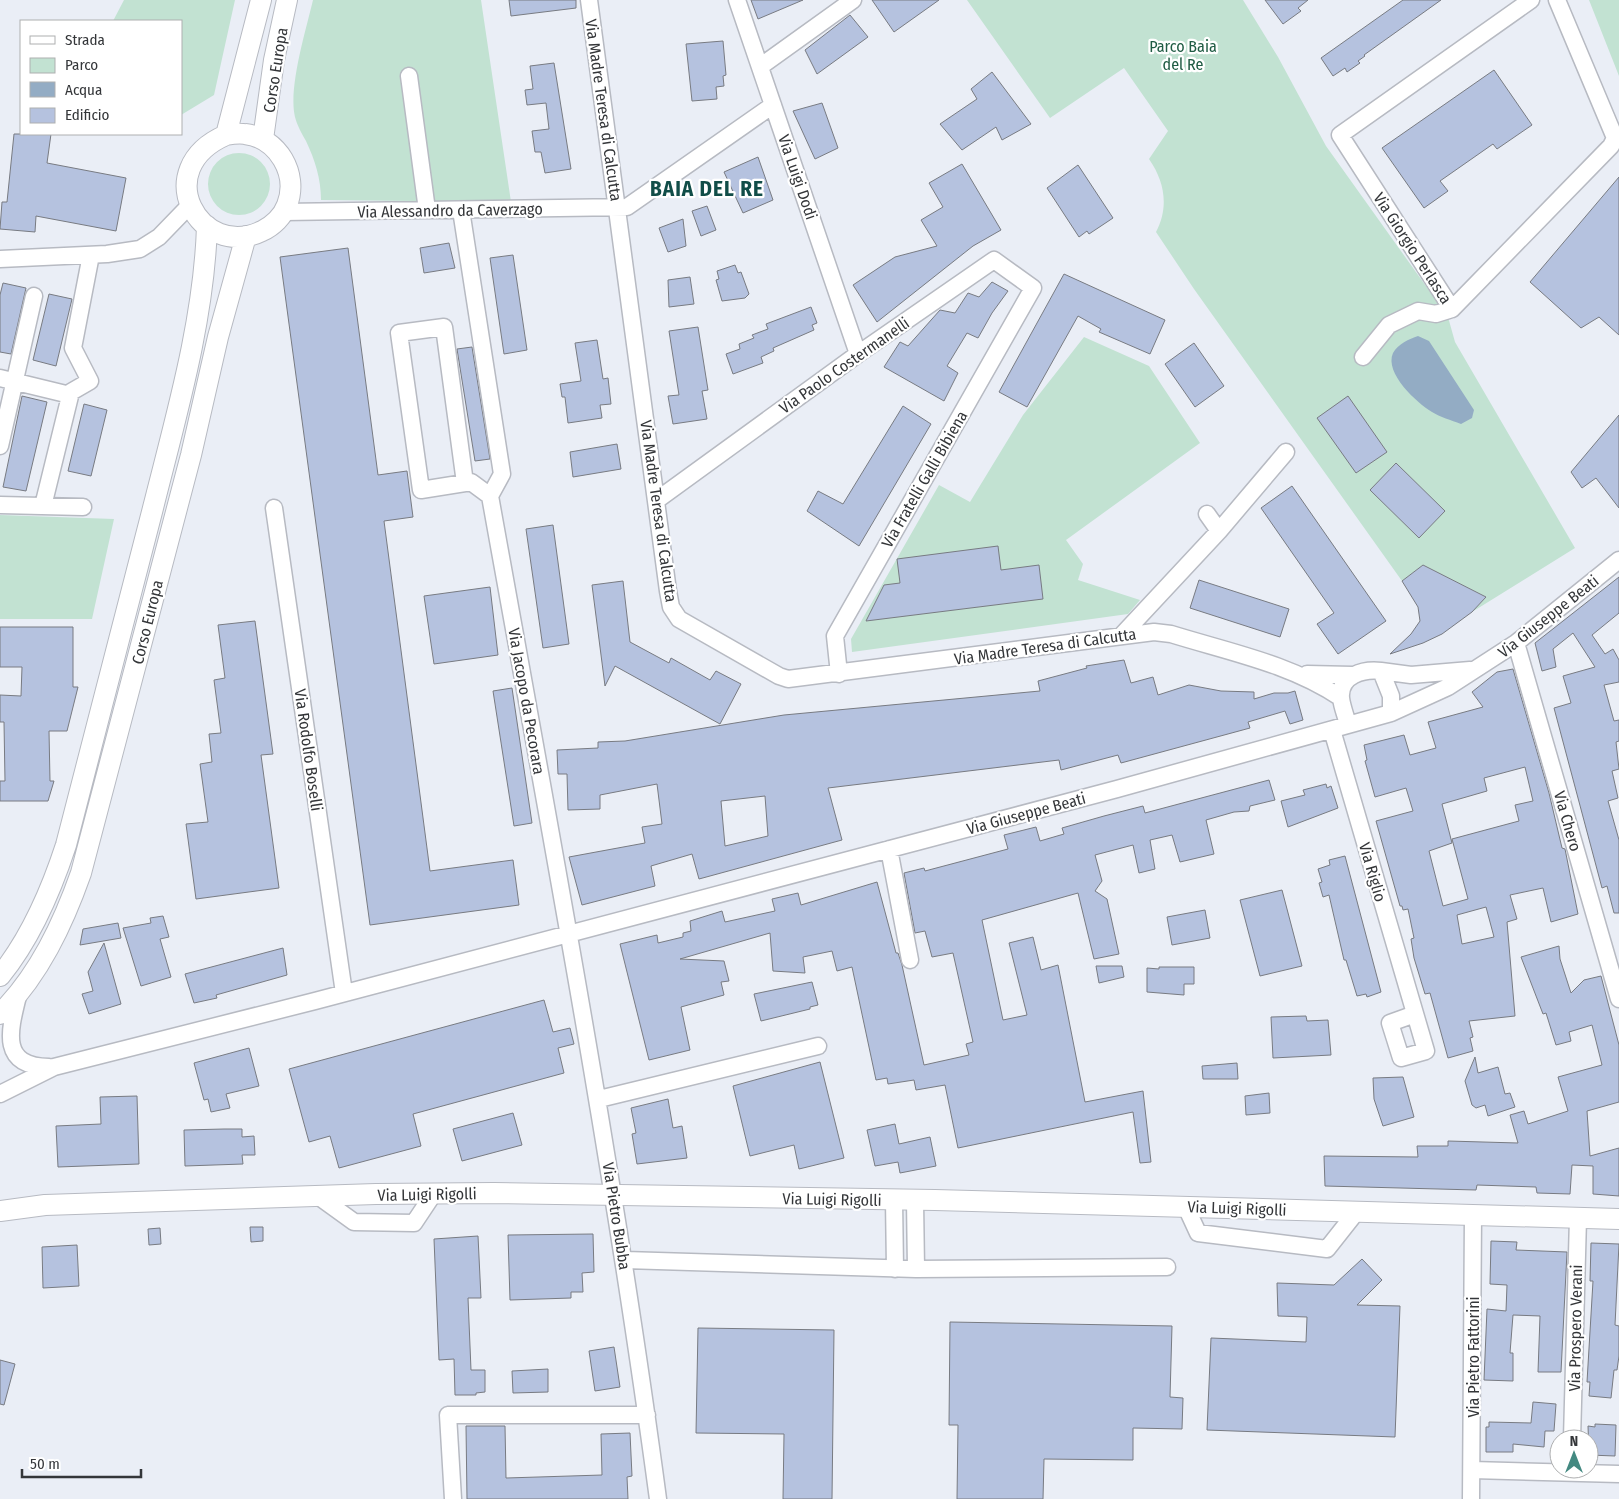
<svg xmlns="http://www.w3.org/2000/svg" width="1619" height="1499" viewBox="0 0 1619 1499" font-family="'Fira Sans Condensed',sans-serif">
	<rect width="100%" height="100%" fill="#eaeef6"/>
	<path fill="#c2e2d2" d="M124 0H235L214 95 181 115V21H113Z
		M313 0H481L511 202 321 200C321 179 315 160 306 141 302 134 297 125 295 117 288 88 306 30 313 0Z
		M967 0H1243L1278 57 1326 146 1448 317 1455 342 1575 548 1472 612 1486 597 1423 565 1402 581 1194 289 1156 232C1169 207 1165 182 1149 159L1168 131 1124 68 1050 118Z
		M1589 0H1619V76Z
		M208 184a31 31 0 1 1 62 0a31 31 0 1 1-62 0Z
		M1084 337 1149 366 1200 443 1066 540 1083 564 1078 580 1140 600 1128 614 852 652 851 639 939 485 970 502 1023 415Z
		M0 515 114 519 92 619H0Z"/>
	<path fill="#93acc4" d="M1418 336 1429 341 1474 410 1472 418 1461 424C1451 420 1440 417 1432 412 1417 403 1384 373 1393 353 1398 344 1409 339 1418 336Z"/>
	<path fill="#b5c2df" stroke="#787b82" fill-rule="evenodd" d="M509 0H576V8L511 16Z
		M751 0H803L758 19Z
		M872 0H939L894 32Z
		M1265 0H1308L1298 8 1301 11 1283 24Z
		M1403 0H1441L1364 55 1365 56 1358 61 1360 63 1347 72 1345 68 1333 76 1321 58Z
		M850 15 868 37 817 74 805 50Z
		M723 41 726 75 723 76 724 86 716 87 717 99 692 101 686 44Z
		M554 63 571 169 545 173 541 152H535L532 131 549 129 546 103 527 105 525 90 533 89 530 66Z
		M1494 70 1532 125 1497 149 1493 144 1440 181 1448 191 1424 208 1382 148Z
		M992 72 1031 124 1002 140 996 127 962 150 940 124 977 99 971 89Z
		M822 103 838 148 815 159 793 111Z
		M14 134H51L47 163 126 178 116 231 36 216 35 232 0 229 2 202H7Z
		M758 157 773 200 743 213 724 172Z
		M962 164 1001 230 973 246 877 322 853 285 895 257 937 246 921 220 943 207 929 183Z
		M1078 165 1113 218 1089 234 1087 231 1079 237 1047 188Z
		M1619 177V335L1599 317 1581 328 1530 282Z
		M707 206 716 230 701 236 692 211Z
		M683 219 686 246 668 252 659 228Z
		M449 243 455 268 424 273 420 248Z
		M348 248 378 475 407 471 413 517 384 521 430 871 513 860 519 905 370 925 280 257Z
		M513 255 527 350 504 354 490 258Z
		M735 265 738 273 741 272 749 294 745 298 722 301 716 280 719 279 717 271Z
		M1064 274 1165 320 1150 354 1099 332 1101 329 1078 316 1027 407 999 392Z
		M690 277 694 304 669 307 668 280Z
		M992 282 1008 291 992 313 978 338 967 333 947 366 958 373 944 401 884 367 900 342 908 346 940 310 955 313 968 293 979 297Z
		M3 283 26 288 11 354 0 352V295Z
		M49 294 72 299 56 366 33 360Z
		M811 307 817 323 812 325 814 330 773 348 774 351 761 357 763 363 733 374 726 354 740 349 739 344 754 338 752 335 768 329 766 324Z
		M698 327 708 390 702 391 707 419 673 424 668 396 679 395 669 331Z
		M597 340 603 379 608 378 611 404 600 405 602 418 568 423 565 397H562L560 384 581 381 575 343Z
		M1194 343 1224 386 1195 407 1165 364Z
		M472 347 490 459 475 461 457 349Z
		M22 396 47 402 26 491 3 487Z
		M1348 396 1387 452 1356 473 1317 418Z
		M84 404 107 410 91 476 68 471Z
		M903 406 931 424 859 546 807 511 818 491 843 504Z
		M1619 415V508L1596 478 1582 488 1571 472Z
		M617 444 621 469 573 477 570 452Z
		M1396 463 1445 511 1419 538 1370 490Z
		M1292 486 1386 621 1338 654 1317 624 1334 613 1261 508Z
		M553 525 569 644 543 648 526 529Z
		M998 546 1001 570 1039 565 1043 599 866 621 884 585 900 583 897 559Z
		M1423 565 1486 597 1472 612 1442 634 1423 643 1390 654 1411 634 1420 621 1418 607 1402 581Z
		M1619 577V613L1592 635 1605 654 1613 649 1619 660V682L1604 685 1614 721 1619 720V741L1616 742 1619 769 1612 771 1618 798 1608 801 1619 840V913H1614L1607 886 1602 888 1554 708 1571 703 1563 676 1595 667 1573 633 1553 649 1556 667 1542 671 1535 643Z
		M1199 580 1289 609 1280 637 1190 608Z
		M623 581 630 642 669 663 671 658 710 680 716 671 741 684 720 724 615 666 605 686 592 585Z
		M490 587 498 655 434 664 424 596Z
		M255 621 273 754 261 755 279 888 196 899 186 824 208 822 200 764 212 762 209 734 221 733 214 680 225 678 218 625Z
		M0 627H73V687H78L67 731H49L50 781H54L48 801H0V781H5L4 722H0V695L21 696 22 667H0Z
		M1124 660 1131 683 1153 677 1158 695 1189 685 1221 691 1254 692V699L1274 693H1288L1295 691 1303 720 1290 724 1285 711 1248 722 1250 728 1121 763 1118 755 1061 770 1059 760 828 788 842 840 699 879 692 854 651 866 655 886 582 905 569 857 645 843 642 827 662 824 657 784 600 795V809L568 810 567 774H558L557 750 598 748V742L625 741 784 715 1040 691 1038 681 1087 668 1086 666ZM765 796 768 836 725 846 721 801Z
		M1513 669 1549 793 1562 848 1565 849 1578 914 1551 922 1543 888 1510 895 1517 919 1507 922 1515 1016 1469 1021 1473 1037 1470 1038 1473 1051 1448 1058 1430 993 1425 994 1414 958 1411 939 1414 938 1408 909 1403 910 1402 906H1400L1376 821 1413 811 1406 788 1375 797 1365 761 1367 760 1364 745 1404 735 1410 755 1436 748 1428 722 1483 707 1472 692 1497 672ZM1525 767 1533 801 1515 805 1519 821 1452 839 1468 899 1443 906 1429 851 1452 843 1442 804 1487 791 1484 778ZM1486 907 1494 937 1462 944 1457 915Z
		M512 688 532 823 514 826 493 691Z
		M1269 780 1275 800 1250 806 1249 811 1234 812 1206 820 1214 854 1180 862 1172 835 1150 840 1155 869 1139 873 1133 845 1095 855 1102 881 1095 891 1107 899 1119 954 1094 959 1078 893 982 920 1003 1020 1027 1015 1009 943 1033 937 1041 970 1058 965 1085 1102 1143 1091 1151 1162 1140 1163 1133 1112 958 1148 945 1085 916 1090 914 1080 888 1084 887 1078 876 1080 852 967 837 971 832 951 803 957 805 973 773 971 770 933 680 959 724 961 729 981 721 982 724 995 681 1007 690 1050 649 1060 620 944 657 935 658 943 683 937V933L691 931 690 921 722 911 725 922 775 911 772 899 798 893 801 905 877 882 896 953H898L902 965 924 1065 969 1055 966 1044 973 1042 953 953 932 957 925 931 915 933 904 873 924 868 925 871 1008 849 1004 835 1036 827 1040 841 1064 834 1062 828 1104 816 1143 806 1145 813Z
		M1326 784 1327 788 1331 786 1338 808 1288 827 1281 801 1305 795 1303 790Z
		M1345 856 1381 992 1367 997 1366 994 1357 996 1346 960H1344L1329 895 1323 897 1319 883 1322 882 1318 869 1330 865 1329 860Z
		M1282 890 1302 966 1260 976 1240 900Z
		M1205 910 1210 938 1172 945 1167 917Z
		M163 916 169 937 160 939 171 977 141 986 123 928 151 923 150 918Z
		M118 923 121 938 80 945 83 929Z
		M104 943 121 1004 89 1014 82 994 93 991 88 972Z
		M1559 946 1560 959 1571 993 1584 980 1601 976 1619 1045V1102L1587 1111 1590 1156 1619 1148V1196L1593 1194V1166L1572 1165 1570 1194 1537 1193 1536 1187 1477 1185 1476 1190 1325 1186 1324 1156 1418 1157 1417 1146H1448V1141L1518 1143 1510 1115 1524 1111 1528 1124 1568 1111 1558 1077 1602 1065 1592 1025 1569 1032 1571 1041 1556 1045 1546 1013 1543 1014 1521 957Z
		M283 948 287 975 216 995 217 998 194 1003 185 974Z
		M1096 966H1122L1124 977 1099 983Z
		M1159 967H1194V984H1184V995L1147 992V968L1159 969Z
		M812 982 818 1005 810 1007V1009L761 1021 754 994Z
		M544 1000 553 1032 570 1028 574 1044 558 1048 564 1073 413 1114 421 1146 339 1168 330 1136 309 1142 289 1069Z
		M1306 1016 1307 1021 1328 1020 1331 1055 1273 1058 1271 1017Z
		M249 1048 259 1086 226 1094 230 1108 211 1112 208 1099 204 1100 194 1063Z
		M1475 1057 1478 1073 1498 1067 1505 1094 1510 1093 1515 1107 1488 1116 1485 1105 1476 1108 1472 1105 1465 1081Z
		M820 1062 844 1158 799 1169 794 1145 750 1156 733 1086Z
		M1237 1063 1238 1079H1203L1202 1066Z
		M1403 1077 1414 1117 1383 1126 1374 1099 1373 1078Z
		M1269 1093 1270 1113 1246 1115 1245 1096Z
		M137 1096 139 1164 58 1167 56 1126 101 1124 100 1097Z
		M668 1099 673 1128 682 1126 687 1158 637 1164 632 1134 636 1133 631 1108Z
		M513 1113 522 1145 462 1161 453 1129Z
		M895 1124 899 1144 930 1137 936 1166 900 1173 898 1162 875 1166 867 1130Z
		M224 1129H242V1137L254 1136 255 1155H242L243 1164 185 1166 184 1130Z
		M250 1227H263V1241L251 1242Z
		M160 1228 161 1244 149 1245 148 1229Z
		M593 1234 594 1272 582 1273 583 1292H571V1298L510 1300 508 1235Z
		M478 1236 481 1298H468L471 1370H485V1392L476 1393V1395H455L454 1359 439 1360 434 1239Z
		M1491 1241 1517 1242 1516 1250 1567 1252 1561 1372H1538L1540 1316 1513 1315 1510 1353H1513V1381L1484 1380 1487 1309 1506 1311 1507 1285 1490 1284Z
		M1591 1243 1619 1244 1615 1325 1619 1326V1356L1617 1370H1614L1611 1398 1589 1396 1590 1382H1587L1593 1281H1590Z
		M77 1245 79 1286 43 1288 42 1247Z
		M1362 1259 1382 1280 1357 1305 1400 1306 1395 1437 1207 1430 1211 1338 1306 1342 1307 1317 1278 1316 1277 1283 1334 1285Z
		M950 1322 1172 1326 1170 1397 1183 1398 1182 1429 1133 1428V1460L1044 1459 1043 1499H957L958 1425H949Z
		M698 1328 834 1330 832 1499H783L784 1434 696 1433Z
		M614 1347 620 1387 595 1391 589 1351Z
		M0 1360 15 1364 4 1405 0 1404Z
		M548 1369V1392L513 1393 512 1371Z
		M1533 1402 1556 1404 1554 1431H1545L1544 1447 1513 1444V1452H1486V1427H1489V1422L1531 1423Z
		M1595 1424 1616 1425 1615 1456 1589 1455 1588 1426 1595 1427Z
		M466 1426H505L506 1478 602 1475 601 1434 630 1433 632 1476 627 1477 628 1499H467Z"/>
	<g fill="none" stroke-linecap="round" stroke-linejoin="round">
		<defs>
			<path id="minor" d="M589 0 668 591 671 607 679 619 779 676 788 679 1154 632 1171 634C1229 652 1291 664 1341 698
				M737 0 858 354
				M1531 0 1340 135 1452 309 1611 146 1615 138 1557 0
				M761 66 853 0
				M409 76 427 210
				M461 210 502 474 490 496
				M283 212 627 207 773 105
				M0 259 107 254 140 249 159 237 190 205
				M1363 357 1389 325 1418 311 1436 314 1452 309
				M0 378 70 395
				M0 446 34 296
				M465 483 444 327 399 333 421 490 465 483 471 482 490 496C550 830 613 1163 658 1499
				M657 500 858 354 994 260 1033 288 835 636 839 674
				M0 505 83 507
				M43 506 71 392 90 381 73 348 91 255
				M274 508 344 993
				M1207 514 1219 531
				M1122 635 1219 531 1286 452
				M1516 643 1619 999
				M1381 671 1411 675 1470 670
				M1307 674 1353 675
				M1348 725C1346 716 1342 707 1341 698 1339 675 1364 669 1381 671L1391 696V713
				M1332 730 1426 1051 1401 1058 1390 1023 1415 1014
				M889 849 910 960
				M18 996C9 1032 0 1066 49 1067
				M0 1094 54 1067 315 1001 1117 789 1391 713 1448 687 1516 643 1619 560
				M599 1099 818 1046
				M318 1196 354 1222 414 1223 434 1193
				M894 1200 895 1269
				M915 1201 916 1269
				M1186 1207 1198 1233 1327 1249 1357 1211
				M625 1260 916 1269 1167 1267
				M1572 1439 1578 1218
				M1472 1470 1619 1474
				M453 1499 448 1415H647
				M1471 1499 1473 1215"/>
			<path id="major" d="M226 135C232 134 239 133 245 134 278 138 299 174 287 205 283 216 273 226 262 231 200 261 148 169 226 135L261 0
				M263 139 274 60 287 0
				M0 976C31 938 51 891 66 845 95 732 124 620 153 508 176 416 204 321 207 226
				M0 1014C39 975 63 924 81 873L191 455 218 337 246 236
				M0 1211 45 1205 376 1194 494 1193 935 1200 1619 1219"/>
		</defs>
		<use href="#minor" stroke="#b7bac2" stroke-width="19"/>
		<use href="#major" stroke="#b7bac2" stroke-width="22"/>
		<use href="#minor" stroke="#fff" stroke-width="16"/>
		<use href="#major" stroke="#fff" stroke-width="20"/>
	</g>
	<g text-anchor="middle" stroke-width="4.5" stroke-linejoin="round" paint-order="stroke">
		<g font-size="16" fill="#205c44" stroke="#fff">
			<text x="1183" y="52">Parco Baia<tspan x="1183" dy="18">del Re</tspan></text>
		</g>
		<g font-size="16" fill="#343639" stroke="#fff">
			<text transform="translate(275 70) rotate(-81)" y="6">Corso Europa</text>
			<text transform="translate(604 110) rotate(82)" y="6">Via Madre Teresa di Calcutta</text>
			<text transform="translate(798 177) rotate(71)" y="6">Via Luigi Dodi</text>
			<text transform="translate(450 210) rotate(-1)" y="6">Via Alessandro da Caverzago</text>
			<text transform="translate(1413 248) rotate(57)" y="6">Via Giorgio Perlasca</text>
			<text transform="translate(844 365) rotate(-35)" y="6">Via Paolo Costermanelli</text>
			<text transform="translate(924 479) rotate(-60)" y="6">Via Fratelli Galli Bibiena</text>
			<text transform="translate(659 511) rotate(82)" y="6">Via Madre Teresa di Calcutta</text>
			<text transform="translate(1548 616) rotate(-38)" y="6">Via Giuseppe Beati</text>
			<text transform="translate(147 622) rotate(-76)" y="6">Corso Europa</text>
			<text transform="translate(1045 646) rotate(-8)" y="6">Via Madre Teresa di Calcutta</text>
			<text transform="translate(527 701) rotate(80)" y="6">Via Jacopo da Pecorara</text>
			<text transform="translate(309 750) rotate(82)" y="6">Via Rodolfo Boselli</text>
			<text transform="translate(1026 813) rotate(-15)" y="6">Via Giuseppe Beati</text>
			<text transform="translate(1568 821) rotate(74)" y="6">Via Chero</text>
			<text transform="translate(1373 872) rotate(74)" y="6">Via Riglio</text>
			<text transform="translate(427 1194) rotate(-1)" y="6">Via Luigi Rigolli</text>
			<text transform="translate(832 1199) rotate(1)" y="6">Via Luigi Rigolli</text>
			<text transform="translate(1237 1208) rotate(2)" y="6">Via Luigi Rigolli</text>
			<text transform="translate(617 1216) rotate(81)" y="6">Via Pietro Bubba</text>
			<text transform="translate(1575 1328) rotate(-89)" y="6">Via Prospero Verani</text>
			<text transform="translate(1473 1357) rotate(-90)" y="6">Via Pietro Fattorini</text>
		</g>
		<g font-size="21" font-weight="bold" letter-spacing="1" fill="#114d48" stroke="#fff">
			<text x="707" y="196">BAIA DEL RE</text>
		</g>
	</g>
	<rect x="20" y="20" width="162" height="115" fill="#ffffff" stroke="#aeafb0"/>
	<rect x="30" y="36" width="25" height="8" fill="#ffffff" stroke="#aeafb0"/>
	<text x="65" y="45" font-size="15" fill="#343639">Strada</text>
	<rect x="30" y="58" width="25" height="15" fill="#c2e2d2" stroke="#aeafb0"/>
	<text x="65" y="70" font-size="15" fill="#343639">Parco</text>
	<rect x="30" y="82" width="25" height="15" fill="#93acc4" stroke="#aeafb0"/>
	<text x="65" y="95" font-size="15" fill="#343639">Acqua</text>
	<rect x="30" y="108" width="25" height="15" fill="#b5c2df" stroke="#aeafb0"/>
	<text x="65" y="120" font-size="15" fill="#343639">Edificio</text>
	<g transform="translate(1574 1454)"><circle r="24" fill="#ffffff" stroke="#aeafb0"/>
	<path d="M0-4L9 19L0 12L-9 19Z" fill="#438981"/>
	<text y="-8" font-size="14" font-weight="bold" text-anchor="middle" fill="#343639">N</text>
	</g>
	<path d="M22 1469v8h119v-8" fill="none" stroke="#343639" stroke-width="2.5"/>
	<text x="30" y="1469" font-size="15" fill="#343639" stroke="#ffffff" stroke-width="4" paint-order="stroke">50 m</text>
</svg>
